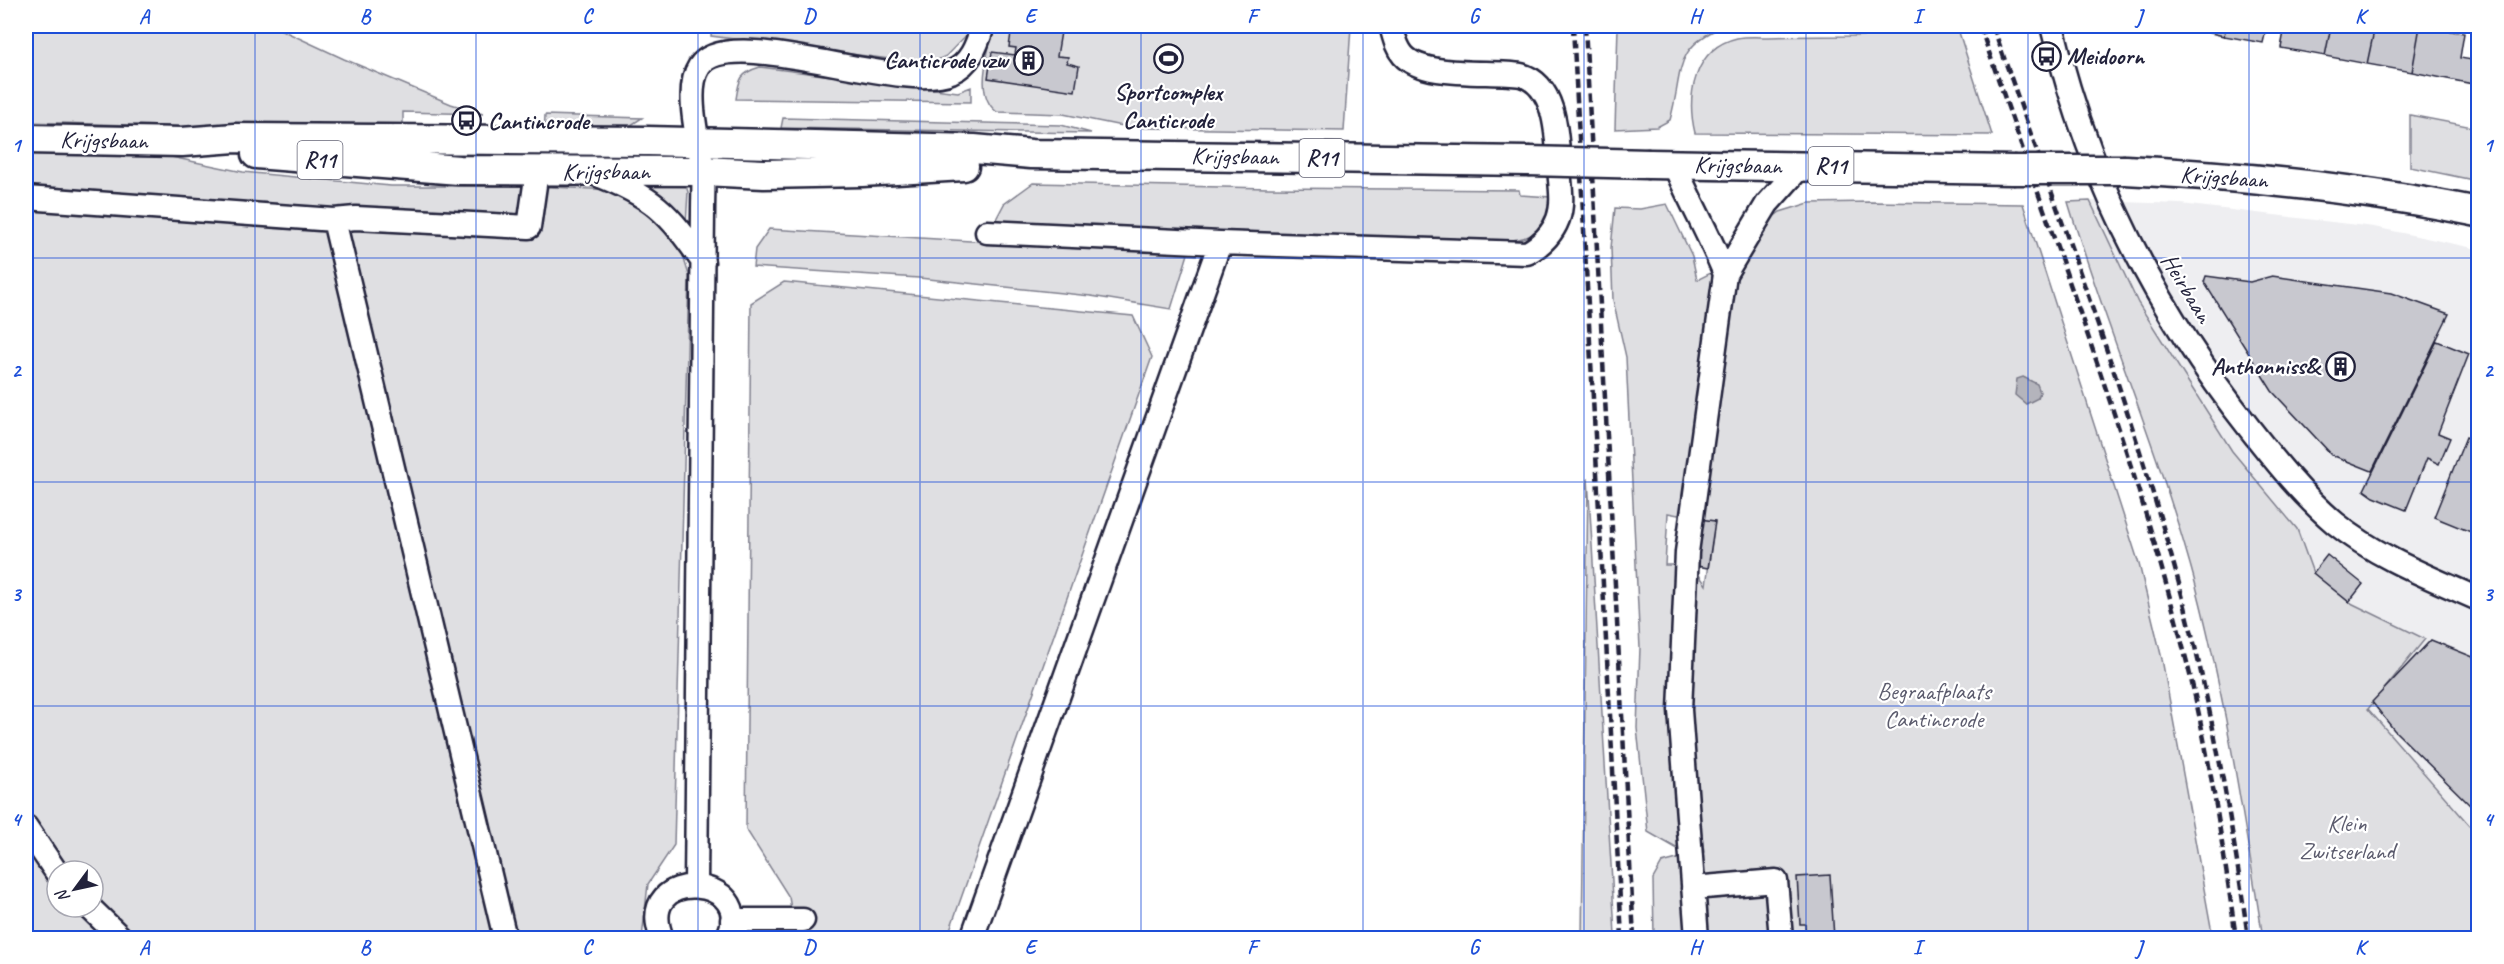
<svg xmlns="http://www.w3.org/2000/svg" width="2504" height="964" viewBox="0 0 2504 964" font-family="Caveat,sans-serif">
	<rect width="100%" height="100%" fill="#fff"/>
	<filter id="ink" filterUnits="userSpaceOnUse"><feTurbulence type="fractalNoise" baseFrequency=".0167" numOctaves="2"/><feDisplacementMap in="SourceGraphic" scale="12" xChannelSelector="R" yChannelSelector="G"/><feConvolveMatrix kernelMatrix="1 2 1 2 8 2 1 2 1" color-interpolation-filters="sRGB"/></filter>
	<g filter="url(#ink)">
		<path fill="#eeeef1" d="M2090 201 2181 204 2374 227 2478 249V835L2368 709 2425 639 2349 602 2313 573 2297 529 2232 451 2138 303Z"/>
		<path fill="#dfdfe2" stroke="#80808e" stroke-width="1.5" fill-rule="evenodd" d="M26 26H273L344 59 451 104 483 114 403 112V133L27 122Z
			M712 26H1351L1344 131 1146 128 1117 125 1063 114 997 112C974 96 988 55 992 31L974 27 946 56 929 64 711 36Z
			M1618 26H1723C1671 50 1684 71 1670 120L1657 127 1615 129Z
			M1897 26H1957L1992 135 1695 133C1686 96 1694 48 1737 38 1746 36 1759 37 1769 37 1799 36 1828 36 1858 36L1874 35Z
			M760 67 958 92 971 87V102L736 99C739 79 740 73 760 67Z
			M545 115 642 118 625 129 544 135Z
			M2410 115 2478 128V181L2410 167Z
			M783 118 1061 125 1091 133 781 128Z
			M26 152 152 153 243 172 391 186H528L614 190 655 214 682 253 689 275 674 845 648 884 642 938H26ZM57 871H93V907H57Z
			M632 179 685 182 688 192 686 225Z
			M1033 183 1269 188 1519 190 1520 195 1551 197 1552 211C1542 229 1533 238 1512 240L1291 237 1069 228 995 221 1004 204Z
			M2090 201 2138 303 2232 451 2297 529 2313 573 2349 602 2425 639 2368 709 2478 835V938H2263C2244 821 2226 701 2196 586 2161 455 2107 331 2068 202Z
			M1871 202 2023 204 2139 564 2162 659 2213 938H1654L1653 879 1662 863 1704 852 1701 830 1676 848 1648 832 1637 728 1640 648 1626 357 1613 300 1611 248 1615 208 1640 209 1667 204 1692 256 1697 280 1735 261 1753 232 1780 212 1809 203ZM1668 513 1715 522 1706 585 1692 565H1665Z
			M769 229 1188 254 1171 309 1091 296 919 278 753 267 755 249Z
			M784 282 1133 316 1152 357 947 938H796L789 897 746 829 751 303Z
			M1588 478 1614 915 1615 938H1582Z"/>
		<path fill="#b4b4bc" stroke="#7a7a88" stroke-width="1.5" d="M2023 377 2037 384 2040 392 2038 398 2026 404 2015 395 2017 379Z"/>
		<path fill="#c8c8cf" stroke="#22223b" stroke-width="1.5" d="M1012 26H1062L1057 56 1068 57 1067 63 1079 66 1075 91 988 78 992 52 1015 55 1016 48 1009 47Z
			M2180 26H2226L2224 36Z
			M2226 26H2267L2263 43 2224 36Z
			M2285 26H2331L2325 56 2281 48Z
			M2331 26H2375L2367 64 2325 56Z
			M2375 26H2420L2412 72 2367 64Z
			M2420 26 2464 33 2460 58 2478 61 2473 84 2412 72Z
			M2206 276 2250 282 2272 276 2391 293 2449 314 2372 471 2332 455 2272 391 2204 282Z
			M2437 341 2469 354 2438 433 2450 438 2439 464 2427 458 2406 510 2374 497 2364 490Z
			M2466 437 2478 443V535L2434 517Z
			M1699 519 1715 521 1708 568 1692 565Z
			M2327 555 2363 584 2349 602 2313 573Z
			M2431 640 2478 659V813L2394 730 2372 702Z
			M1830 875 1834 938H1806L1805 924H1800L1797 877Z"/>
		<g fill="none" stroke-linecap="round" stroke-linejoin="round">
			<defs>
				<path id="minor" d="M2052 26C2087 174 2156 310 2250 429 2276 462 2303 496 2335 523 2378 558 2429 577 2478 599
					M1674 164C1690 202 1710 236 1725 274
					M595 174C653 196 668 212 703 262
					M26 198 334 220 356 218 529 227 537 171
					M334 220 505 938
					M987 232 1220 243 1527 253C1541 245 1552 235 1558 219 1564 203 1560 185 1559 168 1557 138 1557 85 1521 75 1491 70 1424 79 1403 55 1396 47 1394 36 1391 26
					M26 827 57 873
					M696 884 703 211C703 198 704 184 703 170 699 144 684 90 699 67 727 21 900 94 951 72 971 64 977 44 983 26
					M1693 888 1776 881 1781 938
					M89 907 121 938
					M732 920H803
					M662 938C632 864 761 875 727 938
					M972 938 1220 243
					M1697 938 1680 710 1687 552 1725 274 1767 204 1801 166"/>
				<path id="major" d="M26 139 182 142 235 138 648 141 974 149 1031 154 1528 161
					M256 154 459 170 703 171 764 174 862 172 964 166
					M1649 164 2013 170
					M2125 170C2244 176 2361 188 2478 212"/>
			</defs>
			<use href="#minor" stroke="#22223b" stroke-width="27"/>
			<use href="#major" stroke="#22223b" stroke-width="33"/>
			<use href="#minor" stroke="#fff" stroke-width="22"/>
			<use href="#major" stroke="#fff" stroke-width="28"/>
			<path stroke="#22223b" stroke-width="4.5" stroke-dasharray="9 4.5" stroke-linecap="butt" d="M1573 26 1622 938
				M1585 26 1634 938
				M1980 26C2050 232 2129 436 2183 647 2208 742 2222 841 2236 938
				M1993 26C2052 197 2117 367 2167 541 2205 671 2230 805 2248 938"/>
			<defs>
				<path id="major-bridge" d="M1528 161 1649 164
					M2013 170H2125"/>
			</defs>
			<use href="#major-bridge" stroke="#22223b" stroke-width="33" stroke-linecap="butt"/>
			<use href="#major-bridge" stroke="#fff" stroke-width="28"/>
		</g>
	</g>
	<path fill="none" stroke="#1d4ed8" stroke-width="1.5" stroke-opacity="0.55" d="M255 26V938M476 26V938M698 26V938M920 26V938M1141 26V938M1363 26V938M1584 26V938M1806 26V938M2028 26V938M2249 26V938M26 258H2478M26 482H2478M26 706H2478"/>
	<defs>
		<symbol id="bus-ring" viewBox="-11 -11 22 22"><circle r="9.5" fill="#fff" stroke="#22223b" stroke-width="1.5"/><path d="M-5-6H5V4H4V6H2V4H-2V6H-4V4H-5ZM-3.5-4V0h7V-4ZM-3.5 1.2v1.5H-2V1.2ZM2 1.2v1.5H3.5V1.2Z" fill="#22223b"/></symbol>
		<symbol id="stadium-ring" viewBox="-11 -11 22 22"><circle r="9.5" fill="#fff" stroke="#22223b" stroke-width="1.5"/><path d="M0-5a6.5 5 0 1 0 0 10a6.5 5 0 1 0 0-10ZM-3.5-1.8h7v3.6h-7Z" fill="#22223b"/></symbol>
		<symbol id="building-ring" viewBox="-11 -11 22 22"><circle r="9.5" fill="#fff" stroke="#22223b" stroke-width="1.5"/><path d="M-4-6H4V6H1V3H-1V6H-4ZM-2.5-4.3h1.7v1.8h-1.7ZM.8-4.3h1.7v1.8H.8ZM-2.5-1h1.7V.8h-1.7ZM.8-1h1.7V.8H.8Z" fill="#22223b"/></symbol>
	</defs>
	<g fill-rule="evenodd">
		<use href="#bus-ring" x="2030" y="40" width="33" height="33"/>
		<use href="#stadium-ring" x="1152" y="42" width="33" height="33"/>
		<use href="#building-ring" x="1012" y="44" width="33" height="33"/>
		<use href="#bus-ring" x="450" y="104" width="33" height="33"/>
		<use href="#building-ring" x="2324" y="350" width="33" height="33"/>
	</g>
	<g text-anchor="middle" stroke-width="4.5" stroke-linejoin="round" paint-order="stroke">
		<g fill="#fff" stroke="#646476" stroke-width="1.5">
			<rect x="1299.5" y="139" width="45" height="38" rx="4.5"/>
			<rect x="297.5" y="141" width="45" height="38" rx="4.5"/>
			<rect x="1808.5" y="147" width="45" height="38" rx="4.5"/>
		</g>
		<g font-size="22" font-weight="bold" fill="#22223b">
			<text x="1322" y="166">R11</text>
			<text x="320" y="168">R11</text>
			<text x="1831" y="174">R11</text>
		</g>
		<g font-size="24" font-weight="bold" fill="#22223b" stroke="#fff" text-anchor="start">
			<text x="2067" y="64">Meidoorn</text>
			<text x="1008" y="68" text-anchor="end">Canticrode vzw</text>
			<text x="1168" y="100" text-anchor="middle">Sportcomplex<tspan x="1168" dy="28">Canticrode</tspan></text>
			<text x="488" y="129">Cantincrode</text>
			<text x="2319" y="374" text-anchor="end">Anthonniss&amp;</text>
		</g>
		<g font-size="24" fill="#22223b" stroke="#fff">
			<text transform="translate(104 140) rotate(1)" y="8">Krijgsbaan</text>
			<text transform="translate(1235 156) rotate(1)" y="8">Krijgsbaan</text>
			<text transform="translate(1738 165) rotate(1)" y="8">Krijgsbaan</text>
			<text x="606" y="179">Krijgsbaan</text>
			<text transform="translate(2224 177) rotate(4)" y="8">Krijgsbaan</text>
			<text transform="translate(2187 288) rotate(59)" y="8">Heirbaan</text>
		</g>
		<g font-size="24" fill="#5b5b6d" stroke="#fff">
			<text x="1934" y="699">Begraafplaats<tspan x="1934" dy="28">Cantincrode</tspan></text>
			<text x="2347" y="831">Klein<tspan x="2347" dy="28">Zwitserland</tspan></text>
		</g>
	</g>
	<rect width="2504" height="964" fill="none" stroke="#fff" stroke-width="66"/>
	<g transform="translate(75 889) rotate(237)"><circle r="28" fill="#ffffff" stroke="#a7a7b1" stroke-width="1.5"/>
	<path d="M0-4.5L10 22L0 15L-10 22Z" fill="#22223b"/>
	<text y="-9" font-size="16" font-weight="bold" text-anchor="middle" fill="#22223b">N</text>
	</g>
	<rect x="33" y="33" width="2438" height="898" fill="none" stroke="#1d4ed8" stroke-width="2"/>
	<g font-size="20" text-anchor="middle" font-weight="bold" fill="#1d4ed8">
		<text x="144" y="23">A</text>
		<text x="365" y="23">B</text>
		<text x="587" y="23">C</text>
		<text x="809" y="23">D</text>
		<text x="1030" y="23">E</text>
		<text x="1252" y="23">F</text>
		<text x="1474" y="23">G</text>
		<text x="1695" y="23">H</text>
		<text x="1917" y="23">I</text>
		<text x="2139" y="23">J</text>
		<text x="2360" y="23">K</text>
		<text x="16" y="152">1</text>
		<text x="2488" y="152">1</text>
		<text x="16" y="377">2</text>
		<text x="2488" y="377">2</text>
		<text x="16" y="601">3</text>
		<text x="2488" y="601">3</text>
		<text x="16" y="826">4</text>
		<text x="2488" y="826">4</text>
		<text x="144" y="954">A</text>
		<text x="365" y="954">B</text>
		<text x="587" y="954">C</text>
		<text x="809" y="954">D</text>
		<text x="1030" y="954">E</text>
		<text x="1252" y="954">F</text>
		<text x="1474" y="954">G</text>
		<text x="1695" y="954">H</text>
		<text x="1917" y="954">I</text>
		<text x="2139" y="954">J</text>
		<text x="2360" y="954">K</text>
	</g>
</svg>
